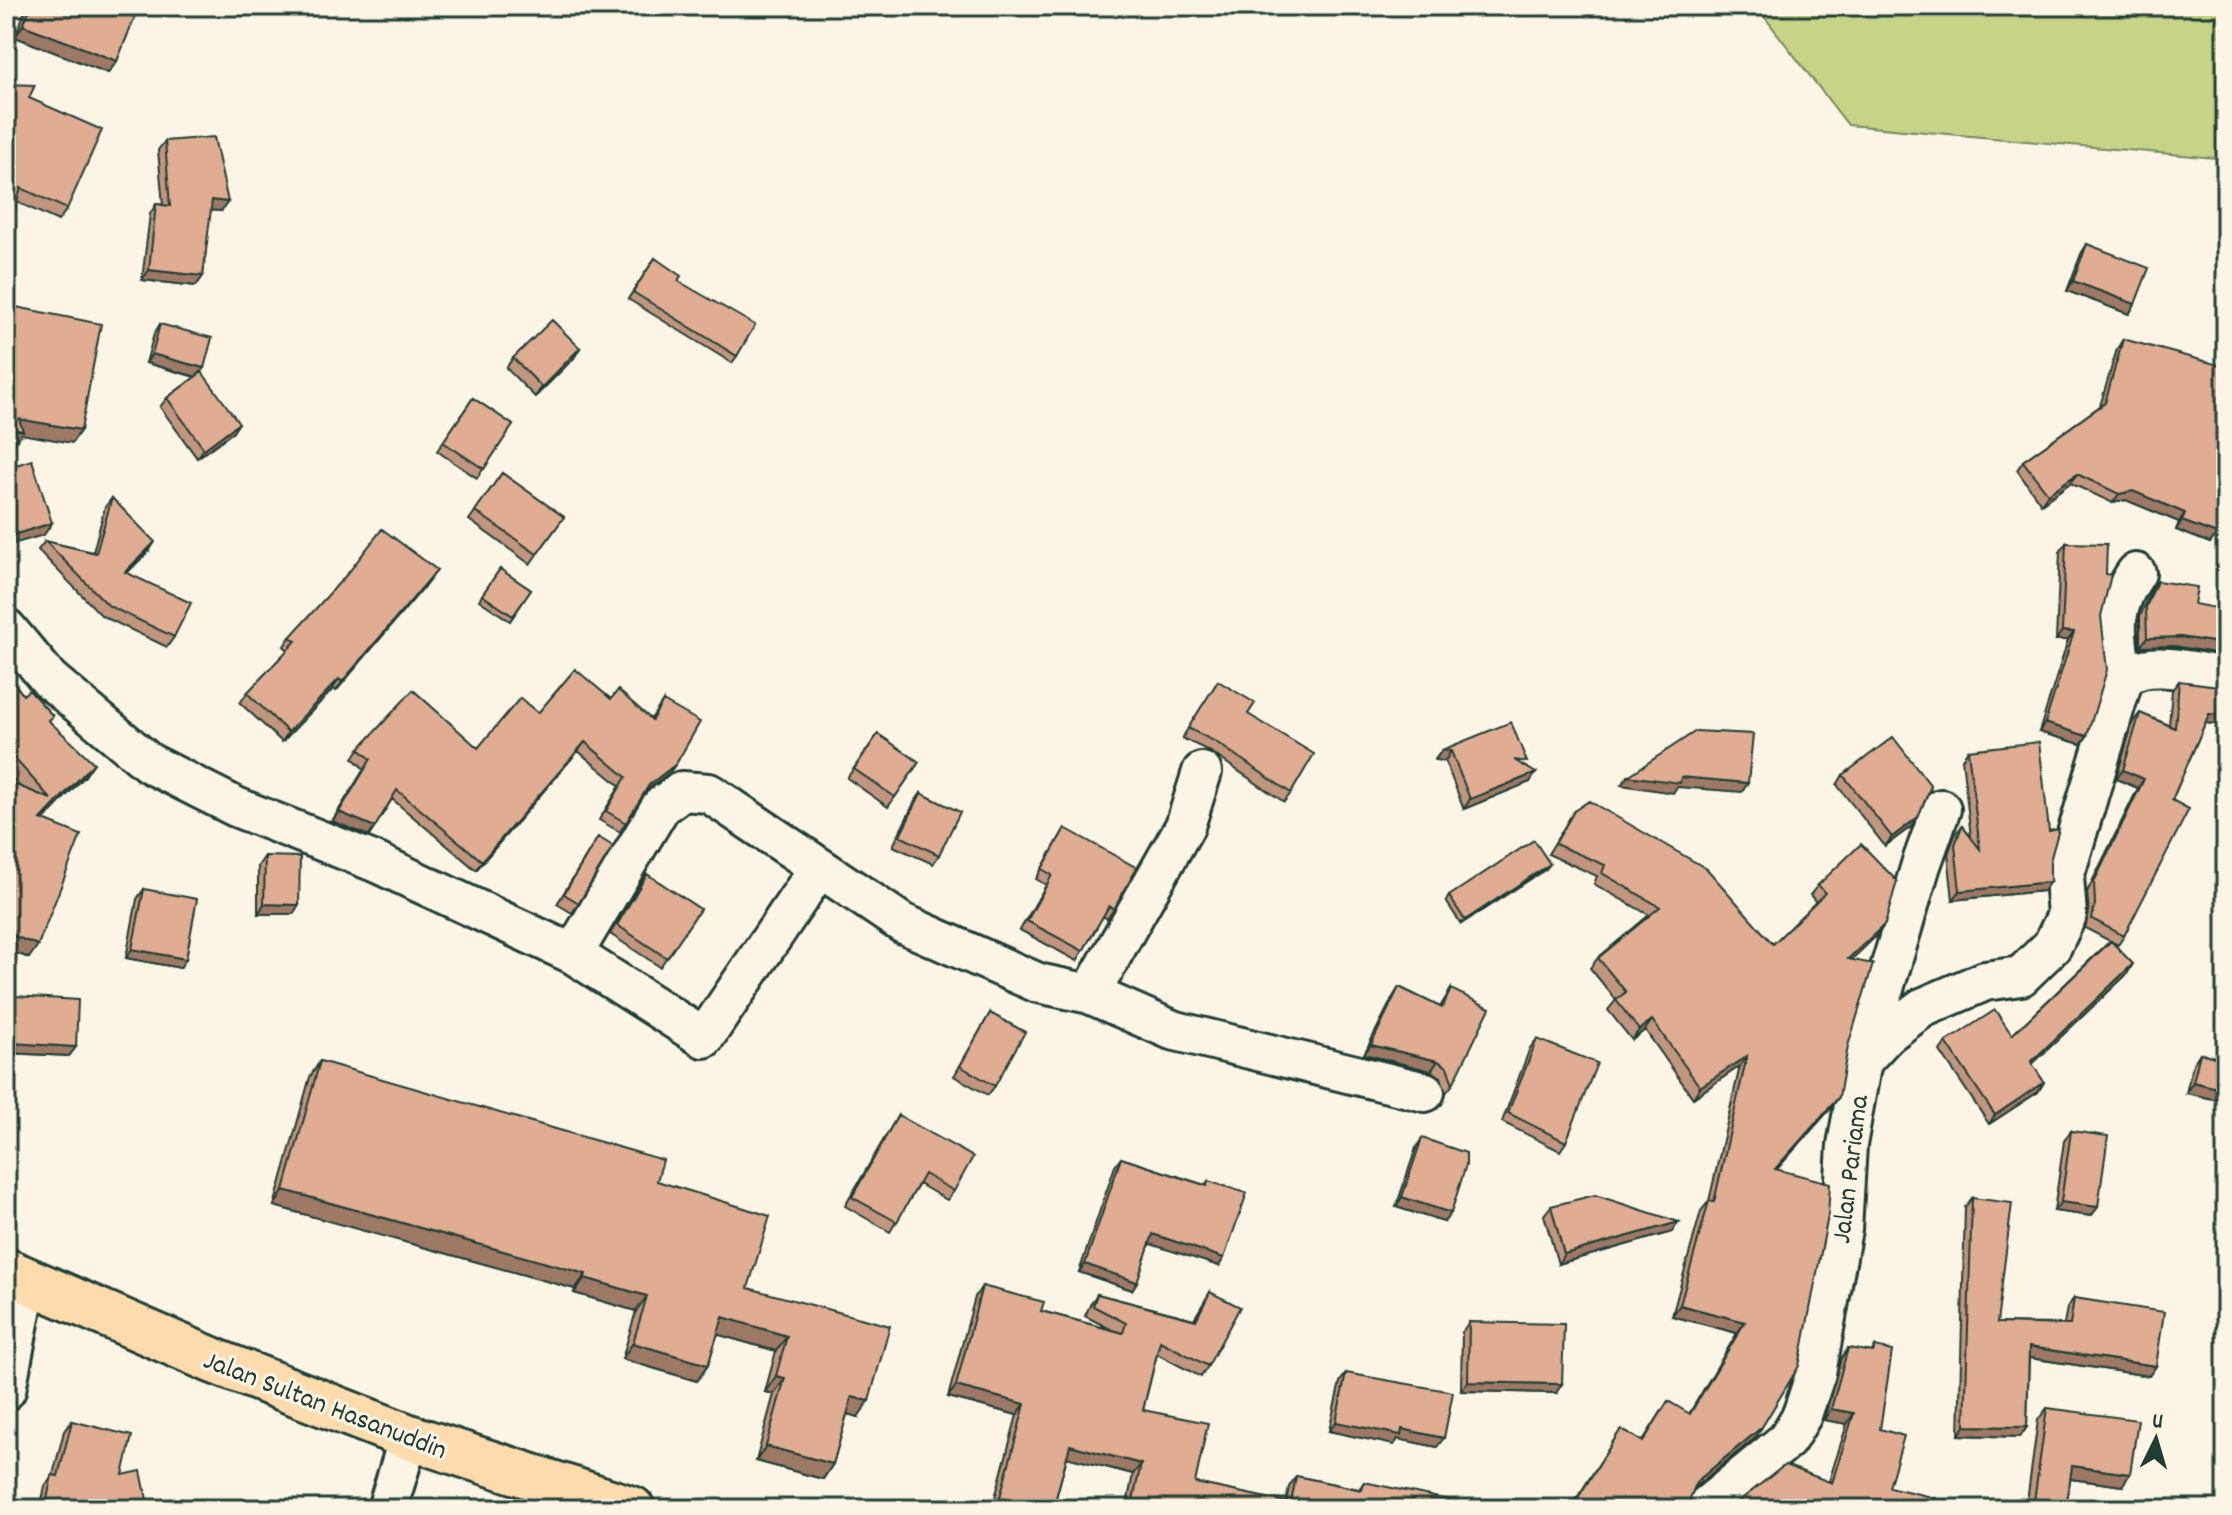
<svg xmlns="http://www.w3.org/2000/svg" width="2232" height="1515" viewBox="0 0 2232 1515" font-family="Dekko,sans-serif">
	<rect width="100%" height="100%" fill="#fcf5e5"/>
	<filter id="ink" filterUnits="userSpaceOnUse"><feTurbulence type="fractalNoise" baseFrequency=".0125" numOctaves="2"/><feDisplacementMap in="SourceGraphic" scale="16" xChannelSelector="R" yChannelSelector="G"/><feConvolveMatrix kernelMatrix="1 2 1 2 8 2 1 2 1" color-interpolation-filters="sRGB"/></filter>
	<g filter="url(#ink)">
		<path fill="#c7d387" stroke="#73885e" stroke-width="2" d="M1756 6H2226V159L1848 125Z"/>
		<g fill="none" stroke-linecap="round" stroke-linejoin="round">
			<defs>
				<path id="street" d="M6 628 49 679 149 763 236 807 375 862 573 954 704 1038 819 868
					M2123 680C2116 635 2109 612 2136 573
					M573 954 661 806 682 791 709 793 902 923 1038 983 1090 994 1172 1030 1425 1092
					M1090 994 1185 826 1202 772
					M1864 1055 1921 865 1941 809
					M6 1390 27 1281
					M387 1509 409 1437
					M1703 1509 1787 1440 1802 1415 1816 1373 1842 1229 1847 1145 1862 1061 1887 1034 1922 1008 1985 981 2021 976 2052 946 2067 915 2064 877 2123 680C2143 656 2198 673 2226 677"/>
				<path id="highway" d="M6 1271 214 1361 409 1437 632 1509"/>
			</defs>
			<use href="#street" stroke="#1f3d34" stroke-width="44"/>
			<use href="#highway" stroke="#1f3d34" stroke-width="50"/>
			<use href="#street" stroke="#fcf5e5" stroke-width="38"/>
			<use href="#highway" stroke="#fedbac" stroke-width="44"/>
		</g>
		<path fill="#c1957e" stroke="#1f3d34" stroke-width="2" d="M27 6H139L117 61 108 73 15 37Z
			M29 98 67 209 58 221 17 202Z
			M165 141 221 211 210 210 203 276 196 286 142 280 150 214 156 204 163 205 158 150Z
			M2087 244 2135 304 2129 314 2067 291 2081 254Z
			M655 258 678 281 737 356 732 363 628 299Z
			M160 324 199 374 233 432 197 458 160 407 167 398 195 377 146 363 154 334Z
			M2123 339 2217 534 2210 543 2176 530 2179 522 2126 500 2113 503 2070 483 2041 504 2017 470 2023 461 2100 406 2117 349Z
			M580 348 574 358 535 397 506 368 513 358Z
			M473 398 513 425 477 478 437 451Z
			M502 473 564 517 530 564 469 520Z
			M112 498 149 551 127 572 174 637 167 647 102 616 38 550 45 541 93 552 105 507Z
			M2066 543 2087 736 2081 744 2039 732 2068 640H2056L2060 552Z
			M500 569 531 590 510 621 479 600Z
			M437 570 336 691 333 689 282 742 240 703 247 693 288 650 284 646 290 637Z
			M2157 581 2194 604 2174 646 2140 647V616L2151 591Z
			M6 671 23 695 53 716 49 721 85 776 43 820 29 958 6 949V781L20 787 6 771Z
			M1218 681 1248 714 1291 793 1284 802 1209 751 1182 738Z
			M2179 681 2226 725 2205 723 2172 800 2124 936 2118 945 2112 942 2127 974 2032 1064 2044 1082 2038 1092 1989 1124 1940 1051 1946 1042 2012 1035 2110 941 2085 928 2089 913 2087 892 2138 788 2116 779 2133 722 2140 713 2169 725 2172 690Z
			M611 699 651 719 663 701 669 773 644 793 620 832 599 820 620 786 578 751 476 870 392 799 369 836 332 821 364 769 353 758 359 749 478 748 538 713Z
			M878 734 919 762 888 807 847 778Z
			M1442 750 1524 766 1530 782 1464 809 1445 761 1435 760Z
			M1968 750 2050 861 2043 891 1953 900 1948 854 1955 835 1962 826 1971 837 1962 759Z
			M1843 775 1912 826 1885 846 1837 785Z
			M921 793 939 855 933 864 893 846 914 803Z
			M1574 811 1773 944 1816 902 1810 895 1818 885 1885 924 1877 935 1851 959 1848 1046 1831 1108 1777 1169 1762 1427 1755 1438 1694 1488 1689 1501 1692 1509H1570L1621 1429 1642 1442 1668 1401 1689 1414 1737 1333 1672 1316 1701 1211 1709 1201 1740 1066 1693 1098 1645 1030 1632 1040 1608 1010 1616 1000 1590 968 1598 958 1649 915 1594 884 1597 876 1548 854Z
			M1065 828 1114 909 1107 919 1103 916 1077 961 1020 930 1046 885 1036 879Z
			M598 837 579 903 572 913 557 904Z
			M265 856 293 914H258V866Z
			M1546 869 1461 924 1446 901 1449 896Z
			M647 874 700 909 660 967 610 934Z
			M144 889 180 968 126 958 137 899Z
			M1399 987 1440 1007 1451 989 1453 1084 1446 1093 1441 1077 1431 1071 1364 1054 1393 997Z
			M15 996 76 1047 69 1056 6 1053 8 1006Z
			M990 1013 995 1086 988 1095 954 1076Z
			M1537 1039 1566 1142 1560 1151 1502 1122 1530 1048Z
			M2200 1053 2226 1060 2186 1093 2193 1064Z
			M320 1061 657 1181 858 1417 847 1414 833 1464 823 1479 756 1461 774 1394 765 1392 776 1351 717 1334 708 1365 697 1381 622 1359 636 1311 574 1293 575 1289 274 1206 310 1077Z
			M898 1115 954 1191 947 1200 919 1184 890 1232 845 1206Z
			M2071 1131 2098 1207 2091 1216 2054 1211 2064 1141Z
			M1422 1138 1444 1222 1396 1207 1416 1148Z
			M1121 1158 1205 1185 1208 1181 1219 1266 1150 1243 1132 1290 1079 1272 1115 1166Z
			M1972 1198 1997 1323 2064 1324 2067 1308 2074 1298 2156 1366 2149 1376 2029 1358 2027 1427 2020 1437 1959 1435 1965 1207Z
			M1551 1206 1672 1232 1558 1264 1544 1215Z
			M982 1286 1041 1311 1112 1330 1085 1316 1090 1305 1097 1294 1194 1319 1210 1292 1208 1366 1201 1377 1157 1354 1143 1410 1195 1483 1286 1502 1289 1487 1296 1476 1359 1489 1364 1482 1452 1509H1126L1133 1474 1067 1457 1053 1509H992L1017 1415 948 1397 975 1297Z
			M1469 1322 1556 1393 1461 1391 1462 1332Z
			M1875 1347 1880 1429 1889 1487 1934 1509 1829 1481 1847 1424 1824 1420 1841 1359 1848 1348 1871 1352Z
			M1346 1373 1437 1447 1398 1439 1394 1445 1329 1431 1340 1382Z
			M2047 1408 2122 1486 2070 1479 2066 1509H2026L2038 1420Z
			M72 1421 123 1475 149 1509H40L45 1486 53 1475 64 1431Z"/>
		<path fill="#9d7966" stroke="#1f3d34" stroke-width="2" d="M23 25 117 61 108 73 15 37Z
			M212 200 228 202 221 211 205 210Z
			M149 270 203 276 196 286 142 280Z
			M2073 281 2135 304 2129 314 2067 291Z
			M580 348 574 358 535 397 542 387Z
			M152 354 204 368 197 377 146 363Z
			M19 419 81 430 72 443 21 434 14 444 6 442V428Z
			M239 423 233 432 197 458 204 449Z
			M2077 474 2070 483 2041 504 2048 494Z
			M2133 491 2185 513 2179 522 2126 500 2113 503 2119 494Z
			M2182 521 2217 534 2210 543 2176 530Z
			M52 523 44 535 6 546V537Z
			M155 542 149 551 119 581 125 572Z
			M437 570 430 580 336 691 342 682Z
			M2062 631 2074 632 2068 640H2056Z
			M2181 637 2226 644V655L2174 646 2140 647 2147 638Z
			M339 679 333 689 282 742 288 732Z
			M2209 714 2226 715V725L2203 723Z
			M2045 723 2087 736 2081 744 2039 732Z
			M585 742 578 751 476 870 482 861Z
			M1442 750 1451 751 1445 761 1435 760Z
			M94 763 85 776 32 832 41 819Z
			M676 764 669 773 642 794 649 785Z
			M2123 770 2144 779 2138 788 2116 779Z
			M1536 773 1530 782 1464 809 1470 799Z
			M1628 776 1681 777 1748 783 1742 792 1677 787 1673 793 1621 785Z
			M339 812 375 827 369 836 332 821Z
			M1918 817 1912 826 1885 846 1892 837Z
			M1550 864 1546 869 1461 924 1465 920Z
			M2050 882 2043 891 1953 900 1960 891Z
			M264 904 299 905 293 914H258Z
			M1885 924 1877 935 1841 970 1848 959Z
			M6 933 38 945 29 958 6 949Z
			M132 949 186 959 180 968 126 958Z
			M2133 964 2127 974 2024 1072 2031 1062Z
			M1652 1020 1645 1030 1632 1040 1639 1030Z
			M12 1043 76 1047 69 1056 6 1053Z
			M1371 1045 1438 1061 1431 1071 1364 1054Z
			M1747 1056 1740 1066 1693 1098 1700 1087Z
			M2044 1082 2038 1092 1989 1124 1995 1115Z
			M2193 1082 2226 1090V1102L2186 1093Z
			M1839 1097 1831 1108 1768 1179 1775 1169Z
			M284 1190 586 1274 575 1289 274 1206Z
			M1402 1197 1451 1213 1444 1222 1396 1207Z
			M2061 1202 2098 1207 2091 1216 2054 1211Z
			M1679 1222 1672 1232 1558 1264 1564 1254Z
			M1153 1234 1224 1258 1219 1266 1147 1243Z
			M1085 1264 1137 1282 1132 1290 1079 1272Z
			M585 1278 647 1296 636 1311 574 1293Z
			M1680 1305 1745 1322 1737 1333 1672 1316Z
			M723 1317 787 1336 776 1351 712 1333Z
			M633 1343 708 1365 697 1381 622 1359Z
			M2029 1347 2156 1366 2149 1376 2023 1357Z
			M776 1376 785 1378 774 1394 765 1392Z
			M1468 1382 1562 1384 1556 1393 1461 1391Z
			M956 1386 1025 1404 1017 1415 948 1397Z
			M852 1397 869 1401 858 1417 841 1412Z
			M1831 1409 1854 1413 1847 1424 1824 1420Z
			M1336 1422 1402 1429 1444 1438 1437 1447 1398 1439 1394 1445 1329 1431Z
			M1965 1426 2027 1427 2020 1437 1959 1435Z
			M1762 1427 1755 1438 1689 1492 1697 1481Z
			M1070 1445 1141 1464 1133 1474 1062 1456Z
			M766 1446 833 1464 823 1479 756 1461Z
			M2072 1466 2130 1474 2122 1486 2064 1478Z
			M999 1501 1025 1506 1024 1509H993Z"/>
		<path fill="#e0ad92" stroke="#1f3d34" stroke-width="2" d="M31 6H139L117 61 23 25Z
			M6 84 35 85 29 98 102 130 67 209 21 188 6 240Z
			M214 137 228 202 212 200 203 276 149 270 156 204 170 206 165 141Z
			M2087 244 2149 268 2135 304 2073 281Z
			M655 258 681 276 678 281 755 325 737 356 633 292Z
			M6 305 101 324 81 430 19 419 23 431 6 428Z
			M552 320 580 348 542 387 513 358Z
			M160 324 212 338 204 368 152 354Z
			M2123 339 2226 367V509L2217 534 2182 521 2185 513 2133 491 2119 494 2077 474 2048 494 2023 461 2105 403Z
			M202 372 239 423 204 449 167 398Z
			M473 398 513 425 484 469 443 442Z
			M32 460 52 523 6 537V468Z
			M502 473 564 517 537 554 475 511Z
			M112 498 155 542 125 572 191 603 174 637 109 606 45 541 96 553Z
			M382 529 437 570 342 682 339 679 288 732 247 693 296 641 290 637 348 573Z
			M2066 543 2107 544 2106 574 2111 575 2101 616 2107 670 2087 736 2045 723 2074 632 2062 631Z
			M500 569 531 590 513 616 482 595Z
			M2157 581 2197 587 2194 604 2226 610V644L2181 637 2147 638 2146 607Z
			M575 669 611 699 618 690 652 720 663 701 700 722 676 764 649 785 626 823 606 811 626 777 585 742 482 861 397 790 375 827 339 812 371 759 359 749 413 690 478 748 520 698 538 713Z
			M6 671 23 695 29 690 53 716 48 720 94 763 41 819 81 835 38 945 6 933V847L11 834 6 832V781L51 799 6 749Z
			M1218 681 1255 703 1248 714 1314 754 1291 793 1216 742 1188 728Z
			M2179 681 2226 687V715L2209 714 2172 800 2189 809 2124 936 2092 919 2095 904 2094 882 2144 779 2123 770 2140 713 2175 728Z
			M1511 722 1527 762 1514 760 1536 773 1470 799 1451 751 1442 750Z
			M1696 731 1753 734 1748 783 1681 777 1680 783 1628 776Z
			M878 734 919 762 895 797 854 769Z
			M1893 737 1931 786 1918 817 1892 837 1843 775Z
			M2039 742 2049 831 2059 829 2050 861V882L1960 891 1955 845 1962 826 1980 849 1968 750Z
			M921 793 960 812 939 855 900 836Z
			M1589 801 1707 869 1773 944 1825 893 1818 885 1861 844 1897 881 1885 924 1848 959 1873 964 1848 1046 1839 1097 1775 1169 1830 1183 1828 1216 1799 1366 1762 1427 1697 1481 1689 1501 1692 1509H1571L1621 1429 1643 1442 1668 1401 1690 1414 1745 1322 1680 1305 1709 1201 1714 1202 1747 1056 1700 1087 1652 1020 1639 1030 1616 1000 1626 992 1598 958 1660 907 1602 873 1605 865 1555 844 1574 811Z
			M1065 828 1137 868 1114 909 1109 906 1083 951 1027 921 1052 875 1042 869Z
			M598 837 613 846 579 903 564 894Z
			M1534 840 1550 864 1465 920 1449 896Z
			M265 856 300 857 299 905 264 904Z
			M647 874 700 909 667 958 617 925Z
			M144 889 197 899 186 959 132 949Z
			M2111 941 2133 964 2031 1062 2044 1082 1995 1115 1946 1042 1995 1010 2012 1035Z
			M1399 987 1442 1008 1451 989 1490 1008 1453 1084 1447 1067 1438 1061 1371 1045Z
			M15 996 78 1000 76 1047 12 1043Z
			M990 1013 1025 1032 995 1086 960 1066Z
			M1537 1039 1597 1063 1566 1142 1508 1113Z
			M2200 1053 2226 1060V1090L2193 1082Z
			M320 1061 663 1160 657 1181 770 1216 748 1288 890 1326 869 1401 852 1397 833 1464 766 1446 785 1378 776 1376 787 1336 723 1317 708 1365 633 1343 647 1296 585 1278 586 1274 284 1190Z
			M898 1115 973 1157 954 1191 924 1174 897 1222 852 1197Z
			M2071 1131 2108 1136 2098 1207 2061 1202Z
			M1422 1138 1466 1153V1165L1451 1213 1402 1197Z
			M1121 1158 1207 1186 1208 1181 1247 1193 1224 1258 1153 1234 1137 1282 1085 1264Z
			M1595 1195 1679 1222 1564 1254 1551 1206Z
			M1972 1198 2012 1203 1997 1323 2070 1325 2074 1298 2164 1312 2156 1366 2029 1347 2027 1427 1965 1426Z
			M982 1286 1044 1302 1041 1311 1123 1333 1126 1323 1093 1306 1097 1294 1196 1320 1210 1292 1240 1307 1208 1366 1160 1341 1143 1410 1208 1423 1195 1483 1291 1503 1296 1476 1362 1490 1364 1482 1453 1501 1452 1509H1131L1141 1464 1070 1445 1053 1509H1025V1506L999 1501 1025 1404 956 1386Z
			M1469 1322 1564 1324 1562 1384 1468 1382Z
			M1875 1347 1892 1351 1880 1429 1904 1436 1889 1487 1936 1498 1934 1509H1729L1785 1465 1832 1483 1854 1413 1831 1409 1848 1348 1873 1352Z
			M1346 1373 1453 1392 1444 1438 1402 1429 1401 1435 1336 1422Z
			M2047 1408 2138 1420 2130 1474 2072 1466 2066 1509H2033Z
			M72 1421 132 1436 123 1475 141 1471 149 1509H45L52 1475 58 1476Z"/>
	</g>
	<g text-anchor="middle" stroke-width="6" stroke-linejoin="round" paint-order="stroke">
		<g font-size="28" fill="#1f3d34" stroke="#fcf5e5">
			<text transform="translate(1848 1169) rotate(-83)" y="10">Jalan Pariama</text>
			<text transform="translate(326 1403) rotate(21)" y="10">Jalan Sultan Hasanuddin</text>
		</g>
	</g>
	<rect width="2232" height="1515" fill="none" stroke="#fcf5e5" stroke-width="32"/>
	<rect x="16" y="16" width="2200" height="1483" fill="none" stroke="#1f3d34" stroke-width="3" filter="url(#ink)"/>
	<g transform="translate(2156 1439) rotate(5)" stroke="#fcf5e5" stroke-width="6" paint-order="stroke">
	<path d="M0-6L14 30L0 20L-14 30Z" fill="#1f3d34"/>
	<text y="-12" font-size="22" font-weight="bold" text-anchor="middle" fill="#1f3d34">U</text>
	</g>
</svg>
